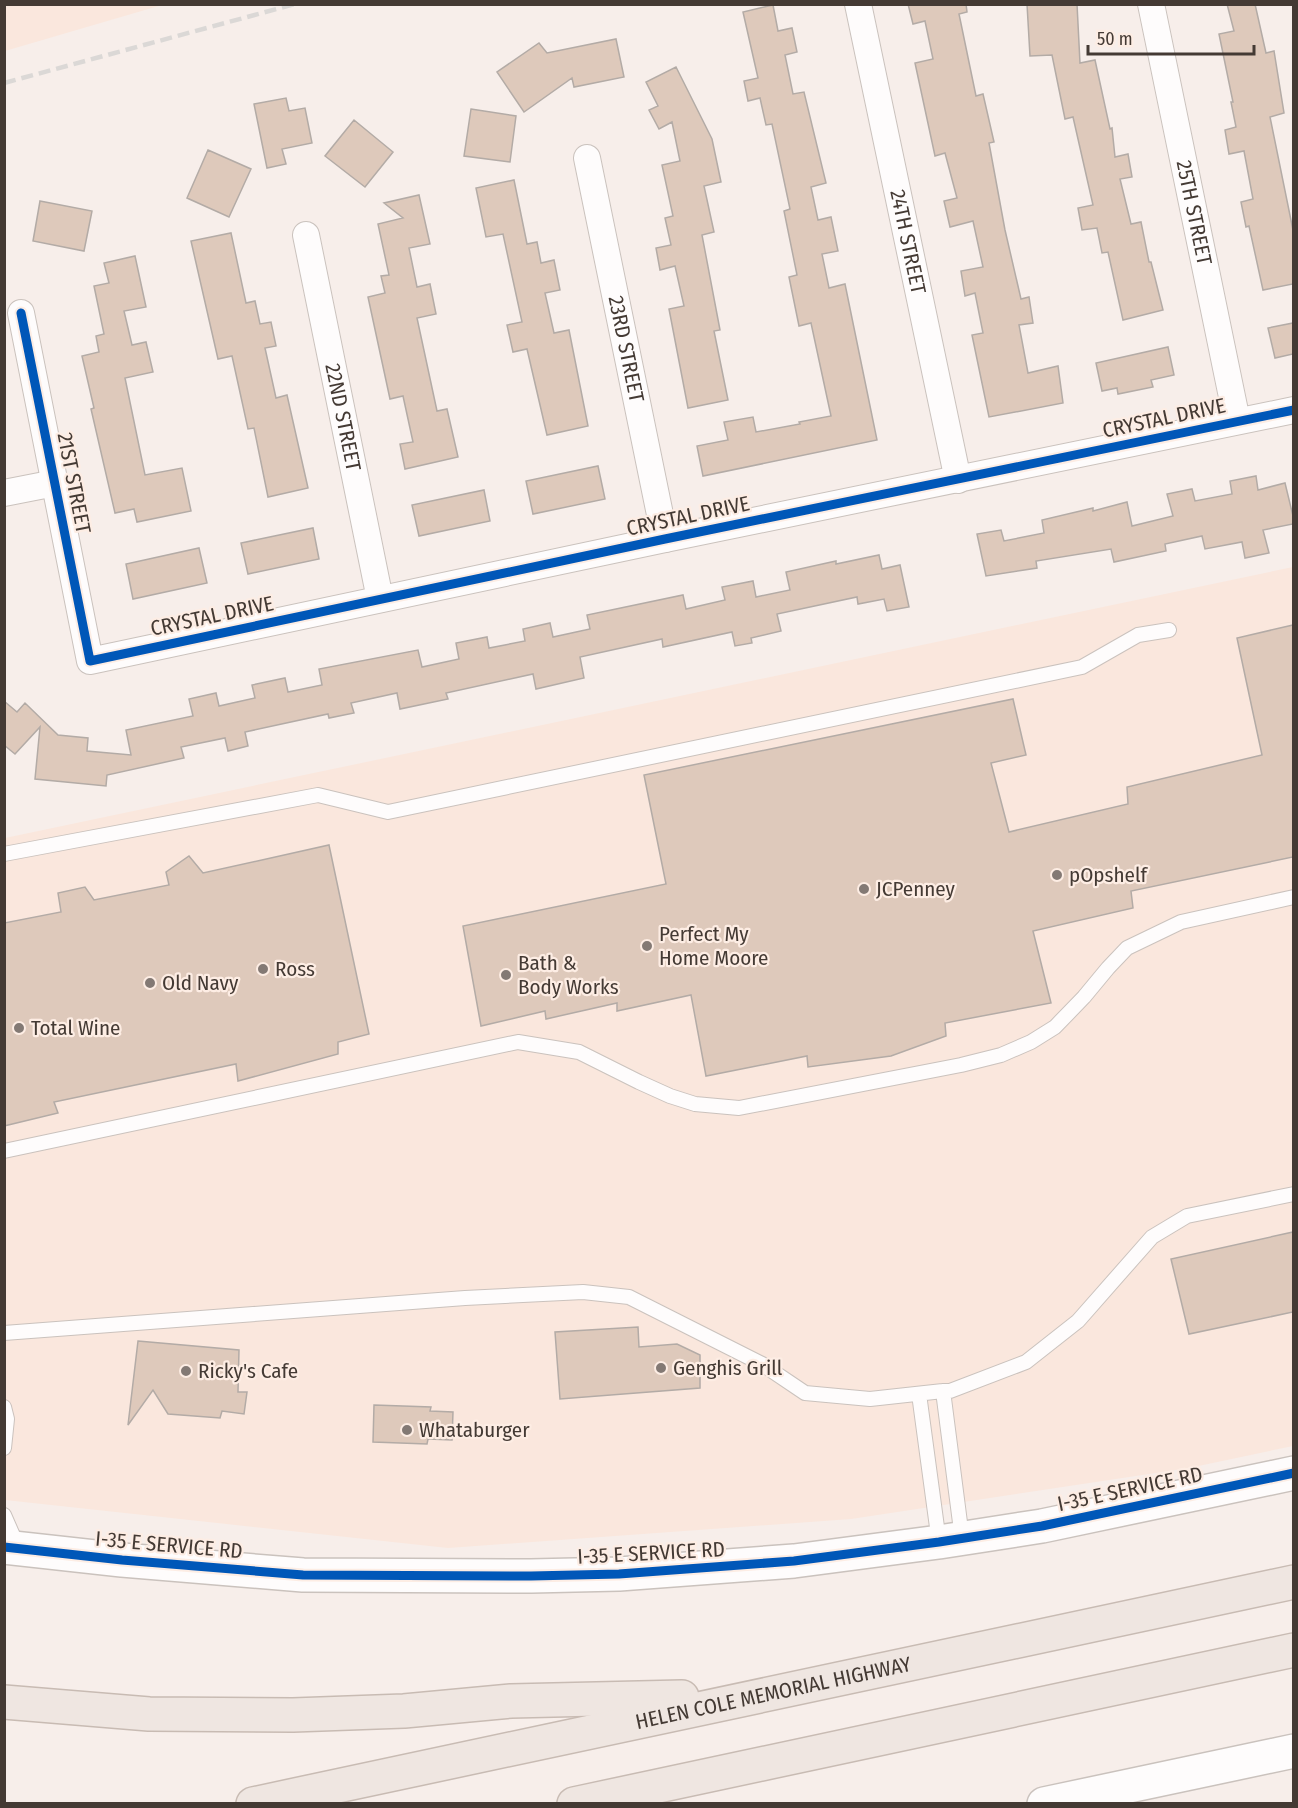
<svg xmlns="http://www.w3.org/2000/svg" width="1298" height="1808" viewBox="0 0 1298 1808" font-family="'Fira Sans Condensed',sans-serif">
	<rect width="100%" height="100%" fill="#f7eeea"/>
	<path fill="#fae7dd" d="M5 4H162V5L5 51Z
		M1293 567V1446L1189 1468 851 1519 448 1548 5 1500V838Z"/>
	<path fill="#dec9bb" stroke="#b3aba6" stroke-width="1.5" d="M908 4H966L967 12 959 14 976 96 983 94 994 142 989 143 1005 230 1021 299 1029 297 1033 323 1019 325 1028 373 1058 366 1063 403 989 417 972 335 983 333 975 293 965 296 961 271 983 267 973 221 950 227 944 201 957 198 945 153 935 156 915 63 933 59 925 21 913 24Z
		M1027 4H1077L1080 63 1095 60 1110 129 1112 128 1115 157 1128 154 1132 177 1120 179 1131 224 1141 222 1149 262H1151L1163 310 1123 320 1108 252 1102 253 1097 228 1082 230 1078 208 1093 205 1073 117 1065 119 1052 55 1030 56Z
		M1227 4H1255L1266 53 1274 51 1284 113 1270 117 1293 230V284L1263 290 1249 226 1246 227 1241 202 1253 199 1244 151 1229 154 1225 130 1236 127 1231 102H1233L1219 34 1234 31Z
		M773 5 778 31 792 28 797 52 785 55 793 94 804 92 826 183 811 187 818 220 831 217 838 251 822 254 829 288 845 284 877 440 703 476 697 446 728 440 724 422 753 417 756 432 800 424 799 422 831 416 811 323 799 326 789 277 797 275 784 211 790 209 772 124 766 125 760 98 748 101 744 81 758 78 743 12Z
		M616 39 624 77 574 87 572 78 524 112 497 72 539 43 547 53Z
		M676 67 712 139 721 182 704 186 714 232 702 235 720 330 714 331 728 400 688 408 669 309 684 306 675 266 660 270 656 248 671 245 665 218 673 216 662 165 680 161 672 122 659 129 649 110 658 106 646 82Z
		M286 98 289 111 305 108 312 143 282 149 286 164 267 168 254 104Z
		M471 109 516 116 510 162 464 156Z
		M354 120 393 152 365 187 325 156Z
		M208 150 251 169 229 217 187 198Z
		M514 180 527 244 537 242 541 263 554 260 560 290 545 293 554 333 569 330 588 426 547 435 527 349 513 352 507 325 522 322 503 234 486 237 476 188Z
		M419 195 430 244 409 248 417 287 430 284 436 314 417 318 437 411 447 409 458 457 405 469 400 444 413 442 403 396 390 399 368 297 385 293 381 276 389 275 378 224 403 218 384 203Z
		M40 201 92 211 84 251 33 241Z
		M231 233 246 303 255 301 260 324 271 322 276 346 265 348 276 398 287 395 308 488 268 497 254 428 248 429 232 356 218 359 191 241Z
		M135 256 146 307 124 311 132 345 146 342 153 372 125 378 145 475 182 468 191 511 137 522 134 509 115 513 91 409 94 408 82 356 99 352 96 336 104 334 94 286 109 283 104 263Z
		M1293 323V354L1275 358 1268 328Z
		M1168 347 1174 375 1151 380 1153 387 1118 394 1117 388 1102 391 1096 363Z
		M598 466 605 499 533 514 526 481Z
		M1256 476 1258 490 1285 483 1293 516V524L1263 530 1269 553 1245 558 1242 542 1205 549 1202 536 1165 544 1166 551 1114 562 1111 549 1036 561 1037 568 986 576 977 534 1001 530 1004 541 1044 533 1042 520 1093 508V511L1127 502 1132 526 1173 516 1167 494 1192 489 1195 501 1232 494 1230 481Z
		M484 490 490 521 419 536 412 505Z
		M313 528 319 559 248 574 241 543Z
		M199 548 207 583 133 599 126 564Z
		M879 555 882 569 900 565 909 607 887 611 884 599 858 604 857 597 777 614 781 631 751 638 752 643 735 646 732 632 663 647 662 639 580 657 584 678 536 689 533 674 446 693 448 699 400 709 397 693 351 703 354 713 329 718 328 714 245 732 248 746 228 751 225 738 181 747 184 758 107 775 106 786 35 779 40 727 15 754 4 745V701L17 712 25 703 58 735 88 738 87 751 131 755 126 730 193 716 189 699 216 693 219 706 255 698 252 685 285 678 288 692 322 685 319 669 418 650 422 667 459 659 456 643 487 637 489 648 525 641 523 629 550 623 553 637 590 629 587 615 683 595 686 609 725 600 722 587 753 581 756 597 790 590 786 572 836 561V564Z
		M1293 625V857L1131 891 1133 908 1033 931 1051 1003 945 1023 946 1036 891 1056 808 1067 807 1056 706 1076 691 995 617 1011V1003L546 1019 545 1011 481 1026 463 926 666 884 644 775 1013 699 1026 755 991 763 1009 832 1128 804 1127 787 1262 755 1237 638Z
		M329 845 369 1034 338 1042V1054L238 1081 236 1064 54 1102 58 1113 4 1126V923L61 912 58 893 85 887 94 900 169 885 166 872 189 856 203 873Z
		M1293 1232V1312L1189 1334 1171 1259Z
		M638 1327 639 1347 677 1344 700 1355V1388L560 1399 555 1332Z
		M138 1341 239 1350 238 1392H247L244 1414 222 1411 220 1418 168 1414 153 1390 128 1425Z
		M374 1405 431 1407 430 1411 453 1412 452 1440 428 1439 427 1444 373 1442Z"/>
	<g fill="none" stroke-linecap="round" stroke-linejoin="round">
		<defs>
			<path id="lane" d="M4 854 318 795 388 812 1082 667 1138 635 1169 630
				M4 1151 518 1042 579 1052 639 1082 670 1096 695 1104 739 1108 961 1065 1001 1055 1031 1042 1055 1027 1084 997 1108 968 1127 948 1181 922 1294 897
				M4 1333 465 1298 583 1292 629 1297 762 1364 805 1393 870 1399 943 1391H950L1026 1362 1078 1321 1152 1237 1187 1216 1294 1194
				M943 1391 962 1538
				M919 1394 939 1542
				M4 1407 7 1419 4 1448
				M4 1515 18 1547"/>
			<g id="street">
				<path id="s1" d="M858 4 958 480"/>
				<path id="s2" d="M1151 4 1237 421"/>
				<path id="s3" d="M587 158 665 539"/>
				<path id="s4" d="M306 235 380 599"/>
				<path d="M21 313 90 661 665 539 1294 410"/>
				<path d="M4 493 55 483"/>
			</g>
			<path id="secondary" d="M4 1547 122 1560 303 1575 531 1576 619 1574 794 1561 939 1542 1042 1526 1294 1473
				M1044 1804 1294 1751"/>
			<g id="highway">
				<path d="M4 1702 149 1714 293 1715 404 1711 511 1701 682 1697"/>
				<path id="s5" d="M253 1804 1294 1582"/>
				<path d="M574 1804 1294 1650"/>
			</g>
		</defs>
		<use href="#lane" stroke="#cac2bd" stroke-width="16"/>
		<use href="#street" stroke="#cac2bd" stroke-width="28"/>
		<use href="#secondary" stroke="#cac2bd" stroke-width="36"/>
		<use href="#highway" stroke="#c8bbb3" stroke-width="36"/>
		<use href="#lane" stroke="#fefcfc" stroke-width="14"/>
		<use href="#street" stroke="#fefcfc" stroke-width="26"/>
		<use href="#secondary" stroke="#fefcfc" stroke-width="33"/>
		<use href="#highway" stroke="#efe6e1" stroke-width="33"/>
		<path stroke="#dbd8d6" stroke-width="4.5" stroke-dasharray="12 6" stroke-linecap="butt" d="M4 83 295 4"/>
		<defs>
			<path id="cycleway" d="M21 313 90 661 665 539 1294 410
				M4 1547 122 1560 303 1575 531 1576 619 1574 794 1561 939 1542 1042 1526 1294 1473"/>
		</defs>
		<use href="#cycleway" stroke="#fdede4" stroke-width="13"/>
		<use href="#cycleway" stroke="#0057b8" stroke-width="9"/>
	</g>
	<g fill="#837974" stroke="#fdede4" stroke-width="2">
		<circle cx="1057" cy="875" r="6"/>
		<circle cx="864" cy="889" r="6"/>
		<circle cx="647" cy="946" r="6"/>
		<circle cx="263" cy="969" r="6"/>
		<circle cx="506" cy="975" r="6"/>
		<circle cx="150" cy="983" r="6"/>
		<circle cx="19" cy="1028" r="6"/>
		<circle cx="661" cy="1368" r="6"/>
		<circle cx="186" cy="1371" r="6"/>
		<circle cx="407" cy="1430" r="6"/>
	</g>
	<g text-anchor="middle" stroke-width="4.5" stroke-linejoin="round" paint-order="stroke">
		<g font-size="21" fill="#443a34" stroke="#fdede4">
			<text dy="7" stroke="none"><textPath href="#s2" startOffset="213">25TH STREET</textPath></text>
			<text dy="7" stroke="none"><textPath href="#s1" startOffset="243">24TH STREET</textPath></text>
			<text dy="7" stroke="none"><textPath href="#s3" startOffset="195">23RD STREET</textPath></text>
			<text dy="7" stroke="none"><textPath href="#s4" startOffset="186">22ND STREET</textPath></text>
			<text transform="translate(1164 418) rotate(-12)" y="7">CRYSTAL DRIVE</text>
			<text transform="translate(74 483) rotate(79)" y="7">21ST STREET</text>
			<text transform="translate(688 516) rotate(-12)" y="7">CRYSTAL DRIVE</text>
			<text transform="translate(212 616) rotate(-12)" y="7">CRYSTAL DRIVE</text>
			<text transform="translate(1130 1489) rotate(-12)" y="7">I-35 E SERVICE RD</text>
			<text transform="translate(169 1545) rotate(5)" y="7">I-35 E SERVICE RD</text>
			<text transform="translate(651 1553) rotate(-3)" y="7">I-35 E SERVICE RD</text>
			<text dy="7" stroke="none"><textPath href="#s5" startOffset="532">HELEN COLE MEMORIAL HIGHWAY</textPath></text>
		</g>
		<g font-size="21" fill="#443a34" stroke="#fdede4" text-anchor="start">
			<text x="1069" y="882">pOpshelf</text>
			<text x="876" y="896">JCPenney</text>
			<text x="659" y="941">Perfect My<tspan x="659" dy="24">Home Moore</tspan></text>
			<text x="518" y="970">Bath &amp;<tspan x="518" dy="24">Body Works</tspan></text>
			<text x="275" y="976">Ross</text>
			<text x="162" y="990">Old Navy</text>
			<text x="31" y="1035">Total Wine</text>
			<text x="673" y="1375">Genghis Grill</text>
			<text x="198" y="1378">Ricky's Cafe</text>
			<text x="419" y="1437">Whataburger</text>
		</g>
	</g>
	<rect width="1298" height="1808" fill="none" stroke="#443a34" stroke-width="12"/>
	<path d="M1088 45v9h166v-9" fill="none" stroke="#443a34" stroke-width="3"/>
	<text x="1097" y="45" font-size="18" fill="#443a34" stroke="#fdede4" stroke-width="4.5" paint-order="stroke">50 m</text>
</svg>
